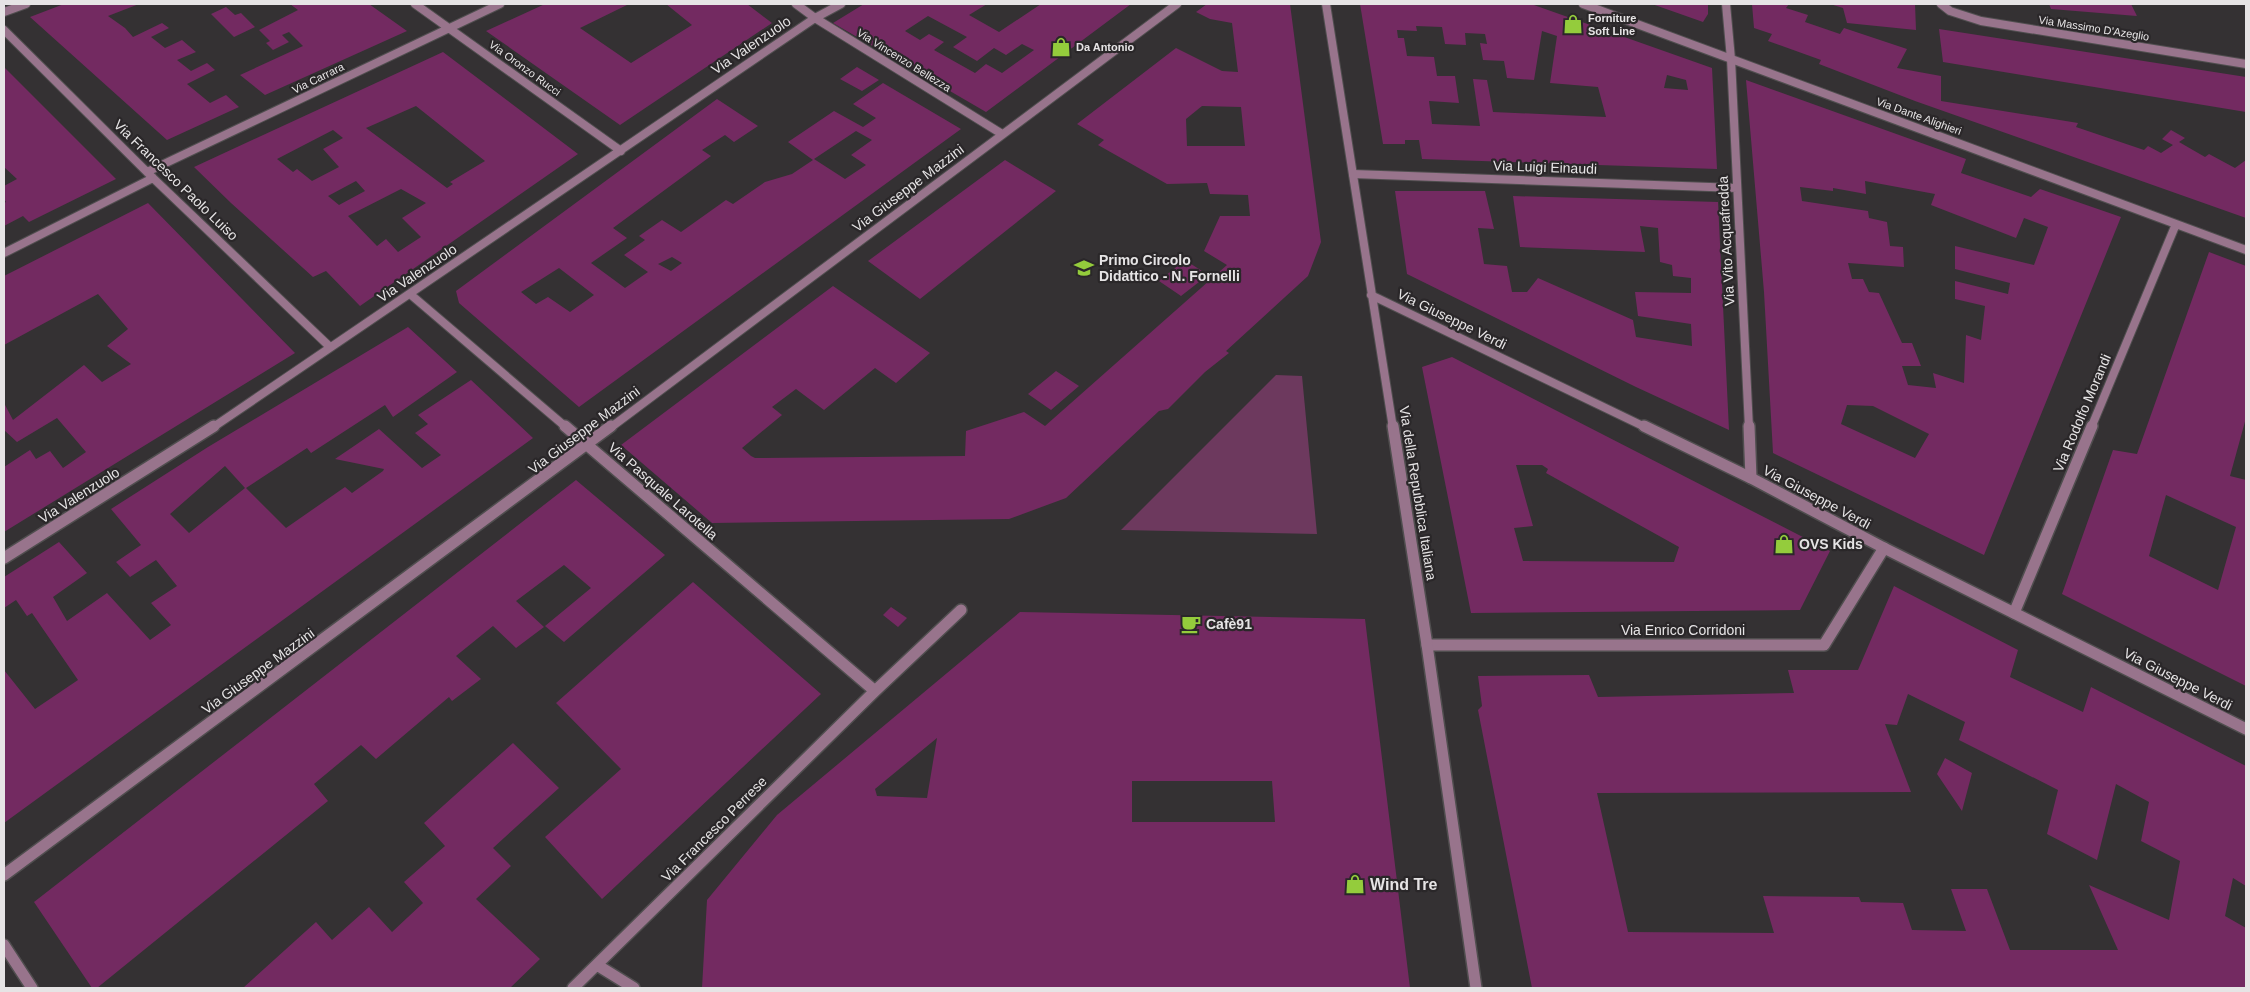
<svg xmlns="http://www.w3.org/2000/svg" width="2250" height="992" viewBox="0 0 2250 992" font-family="Helvetica,sans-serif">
	<rect width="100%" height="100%" fill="#343133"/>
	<path fill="#6d395e" d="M1276 375 1302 376 1317 534 1121 530Z"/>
	<path fill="#732a61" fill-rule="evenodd" d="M64 4H139L108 16 125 28 133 37 162 23 169 28 151 37 165 48 182 40 196 52 177 60 191 71 207 63 215 70 187 84 210 103 226 95 239 107 167 140 30 17Z
		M290 4H369L407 31 265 95 240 75 303 46 289 32 282 35 289 42 273 50 266 43 270 41 259 30 298 10Z
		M545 4H629L580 28 631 63 692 25 666 4H747L772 23 620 125 486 31Z
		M864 4H987L969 15 999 32 1041 4H1131L986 112 833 23ZM928 16 967 37 953 47 977 61 994 48 1006 55 1022 44 1034 50 1002 73 986 64 975 73 934 50 944 42 929 34 920 40 905 31Z
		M1207 4H1290L1321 242 1308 276 1226 351 1229 353 1205 372 1168 409 1159 411 1066 498 1009 519 712 523 621 445 833 286 930 353 896 383 875 368 824 410 796 389 772 407 782 415 742 448 751 456 755 458 965 456 966 431 1024 412 1045 426 1227 265 1204 251 1220 216H1250L1248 195 1210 194 1207 183 1167 184 1098 145 1104 140 1077 124 1176 48 1222 71 1238 72 1232 23 1210 19 1196 12ZM1202 106 1241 107 1245 146H1187L1186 119Z
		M1360 4H1531L1712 68 1717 169 1422 159 1419 140H1405V144H1383ZM1416 26 1442 27 1445 44 1466 45 1465 33 1485 34 1487 44 1480 43 1483 60 1504 61 1507 78 1534 80 1542 31 1557 36 1550 83 1598 87 1606 117 1493 112 1487 80 1473 79 1480 126 1432 124 1429 101 1459 103 1455 76H1437L1434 57 1407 56 1404 38H1398L1397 30 1417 31ZM1667 75 1686 80 1688 90 1664 88Z
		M1652 4H1708V14L1703 22Z
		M1752 4H1789L1786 8 1808 15 1805 22 1840 34 1844 28 1907 49 1897 68 1941 76V101L2078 123 2076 127 2144 150 2148 146 2161 153 2173 145 2162 139 2171 130 2185 138 2179 142 2205 157 2209 154 2235 168 2246 160V218L1915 101 1819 64 1821 60 1768 41 1772 34 1754 28Z
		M1830 4H1915L1916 30 1847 23 1843 8Z
		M2049 4H2131L2137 16 2051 9Z
		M226 7 235 15 241 13 255 27 234 37 211 14Z
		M1939 29 2246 77V112L1943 62Z
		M443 52 578 154 360 306 326 271 313 277 231 203 194 167ZM416 106 485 161 450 182 453 184 447 188 366 128ZM333 130 343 138 323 149 339 167 312 181 297 169 293 172 277 159ZM356 181 365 191 339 205 328 196ZM401 189 426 203 402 218 421 237 398 252 386 239 377 246 348 216Z
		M4 67 116 179 29 222 23 216 4 226V203L6 202 4 199V186L17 179 4 167Z
		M857 67 879 80 862 91 840 79Z
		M1746 80 1966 159 1961 173 2031 197 2040 189 2121 217 1984 555 1773 453 1764 292ZM1865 181 1935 194 1931 205 2016 238 2024 218 2048 227 2034 265 1955 246V269L2010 283 2008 294 1955 281V299L1985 306 1981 340 1966 335 1964 383 1933 373 1936 388 1908 385 1902 366H1921L1912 343H1902L1879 293 1869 292 1863 279H1852L1848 263 1904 267 1903 247 1890 246 1887 222 1869 218 1868 211 1802 201 1800 187 1833 191V188L1866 194ZM1847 405 1873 406 1929 434 1915 458 1841 424Z
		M883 83 961 129 579 407 459 303 456 291 717 99 758 126 734 142 725 135 702 150 711 156 613 228 627 238 591 263 625 288 648 272 624 255 645 240 639 236 662 220 681 232 726 200 733 204 765 182 792 174 813 160 788 142 834 111 863 127 876 118 853 104ZM856 131 872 140 851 155 866 165 845 179 814 159ZM672 257 682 263 671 271 658 264ZM559 268 594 295 570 312 548 297 536 304 521 292Z
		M1005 160 1056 191 920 299 868 261Z
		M1395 191H1485L1494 229 1478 228 1484 264 1507 266 1512 292H1527L1538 278 1633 320 1636 337 1692 346 1691 324 1638 316 1635 292 1691 293V278L1673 276 1672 265 1660 262 1658 228 1640 226 1645 252 1520 247 1513 196 1718 202 1729 430 1636 387 1407 274Z
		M148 203 295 353 4 532V467L30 450 36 459 50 451 63 468 86 452 57 418 17 442 4 430V403L13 420 84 365 102 382 131 364 107 346 128 329 98 294 4 345V276Z
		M2209 252 2246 266V418L2230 476 2246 480V686L2062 594 2113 450 2137 454ZM2166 495 2236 527 2218 590 2149 556Z
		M1185 260 1208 275 1181 296 1159 281Z
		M408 327 457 372 393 417 385 405 311 453 307 448 246 488 286 528 345 487 352 493 383 471 384 469 335 459 379 429 422 468 441 455 415 433 428 424 418 415 471 380 533 438 4 823V670L35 709 78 680 32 613 27 616 16 600 4 608V577L59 542 87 573 53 597 67 621 107 593 150 640 171 625 151 603 177 586 156 560 130 577 116 562 141 545 111 509 208 447ZM225 466 245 488 189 533 170 514Z
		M1452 357 1830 551 1800 610 1471 613 1422 367ZM1516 465H1542L1548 469 1546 473 1679 547 1674 562 1523 561 1514 528 1533 526Z
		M1056 371 1079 386 1051 410 1028 394Z
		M576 480 665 555 564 642 545 626 591 588 564 565 516 601 544 627 516 648 493 626 456 656 481 679 452 701 449 697 376 759 361 745 314 784 328 801 97 988H92L34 902Z
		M693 582 821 694 602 899 545 837 621 769 556 703Z
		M1894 586 2018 650 2010 677 2083 712 2091 687 2246 766V886L2233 878 2225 916 2246 928V988H1532L1478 710 1482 706 1478 676 1589 675 1598 697 1794 693 1788 670H1858ZM1908 694 1965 722 1959 740 2058 790 2047 834 2097 860 2116 784 2149 802 2141 841 2180 861 2169 920 2089 885 2118 950H2010L1987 889H1951L1966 931 1912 930 1903 903 1861 902 1859 897 1763 896 1774 933 1628 932 1597 793 1911 792 1885 724 1897 725Z
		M891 607 907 618 898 627 883 615Z
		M1020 612 1365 619 1410 988H702L707 900 777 815ZM937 738 927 798 877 796 875 789ZM1132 781H1272L1275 822H1132Z
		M513 743 559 788 493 848 511 866 476 899 540 959 510 988H243L316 922 332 940 369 907 392 932 423 903 404 882 445 846 424 823Z
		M1945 758 1972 773 1962 811 1937 774Z"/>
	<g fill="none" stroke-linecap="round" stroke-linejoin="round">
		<defs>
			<path id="minor-far1" d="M415 4 621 151
				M796 4 815 18 1002 134
				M1583 4 2246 250
				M1726 4 1731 59 1749 428
				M1941 4 1950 11 1981 21 2246 64
				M4 12 26 4
				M4 30 153 178 330 347
				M147 172 500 4
				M1353 174 1737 188
				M4 253 153 178
				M410 294 567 428
				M212 428 815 18 841 4
				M610 428 1177 4
				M2091 428 2176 224"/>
			<path id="minor" d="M565 426 875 691
				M1749 426 1751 478
				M4 558 214 426
				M2014 613 2092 426
				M1427 645H1824L1884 548
				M4 875 611 426
				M4 945 32 988
				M597 965 634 988
				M573 988 875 691 961 610"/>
			<path id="tertiary-far1" d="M1326 4 1393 428
				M1371 295 1647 428"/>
			<path id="tertiary" d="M1393 426 1427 645 1476 988
				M1644 426 1751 478 1884 548 2246 729"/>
		</defs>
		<use href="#minor-far1" stroke="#504e4f" stroke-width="10"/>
		<use href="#minor" stroke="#504e4f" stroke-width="14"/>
		<use href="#tertiary-far1" stroke="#504e4f" stroke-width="10"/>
		<use href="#tertiary" stroke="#504e4f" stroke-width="14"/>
		<use href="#minor-far1" stroke="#98748c" stroke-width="8"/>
		<use href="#minor" stroke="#98748c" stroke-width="11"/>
		<use href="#tertiary-far1" stroke="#98748c" stroke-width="8"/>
		<use href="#tertiary" stroke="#98748c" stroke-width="11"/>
	</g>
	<defs>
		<symbol id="shop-bare" viewBox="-9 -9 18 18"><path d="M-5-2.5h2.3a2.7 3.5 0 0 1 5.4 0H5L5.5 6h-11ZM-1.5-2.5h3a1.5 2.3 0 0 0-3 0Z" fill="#94cc3c" stroke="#2a2729" stroke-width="2.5" paint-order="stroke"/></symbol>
		<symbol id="school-bare" viewBox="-9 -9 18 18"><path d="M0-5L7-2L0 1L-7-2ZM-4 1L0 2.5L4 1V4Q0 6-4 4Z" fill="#94cc3c" stroke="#2a2729" stroke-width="2.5" paint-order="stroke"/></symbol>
		<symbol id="cafe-bare" viewBox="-9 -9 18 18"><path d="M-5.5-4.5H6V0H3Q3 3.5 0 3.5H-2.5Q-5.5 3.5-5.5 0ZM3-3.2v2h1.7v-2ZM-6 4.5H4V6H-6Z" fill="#94cc3c" stroke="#2a2729" stroke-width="2.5" paint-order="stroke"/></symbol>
	</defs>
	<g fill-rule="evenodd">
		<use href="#shop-bare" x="1559" y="10" width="28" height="28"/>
		<use href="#shop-bare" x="1047" y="33" width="28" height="28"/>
		<use href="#school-bare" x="1070" y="254" width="28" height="28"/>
		<use href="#shop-bare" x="1770" y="530" width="28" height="28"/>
		<use href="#cafe-bare" x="1177" y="610" width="28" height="28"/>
		<use href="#shop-bare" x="1341" y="870" width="28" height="28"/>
	</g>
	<g text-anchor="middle" stroke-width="4.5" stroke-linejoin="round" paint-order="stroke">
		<g font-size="11" font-weight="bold" fill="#e6e4e5" stroke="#2a2729" text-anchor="start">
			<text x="1588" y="22">Forniture<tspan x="1588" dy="13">Soft Line</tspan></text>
			<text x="1076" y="51">Da Antonio</text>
		</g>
		<g font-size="11" fill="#e6e4e5" stroke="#2a2729">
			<text transform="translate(2094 28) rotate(9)" y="4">Via Massimo D'Azeglio</text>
			<text transform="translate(904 60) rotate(32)" y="4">Via Vincenzo Bellezza</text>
			<text transform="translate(525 68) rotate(36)" y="4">Via Oronzo Rucci</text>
			<text transform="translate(318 78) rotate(-26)" y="4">Via Carrara</text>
			<text transform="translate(1919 116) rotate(20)" y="4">Via Dante Alighieri</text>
		</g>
		<g font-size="14" fill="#e6e4e5" stroke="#2a2729">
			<text transform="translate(751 45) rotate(-34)" y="5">Via Valenzuolo</text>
			<text transform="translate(1545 167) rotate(2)" y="5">Via Luigi Einaudi</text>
			<text transform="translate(176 180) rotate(44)" y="5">Via Francesco Paolo Luiso</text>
			<text transform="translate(908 188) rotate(-37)" y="5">Via Giuseppe Mazzini</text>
			<text transform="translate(1726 241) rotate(-93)" y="5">Via Vito Acquafredda</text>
			<text transform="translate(417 273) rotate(-34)" y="5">Via Valenzuolo</text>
			<text transform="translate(1452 319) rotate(26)" y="5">Via Giuseppe Verdi</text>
			<text transform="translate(2082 413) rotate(-67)" y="5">Via Rodolfo Morandi</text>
			<text transform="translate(584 430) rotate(-37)" y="5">Via Giuseppe Mazzini</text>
			<text transform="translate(663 491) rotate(41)" y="5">Via Pasquale Larotella</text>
			<text transform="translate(1418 493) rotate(81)" y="5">Via della Repubblica Italiana</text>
			<text transform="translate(79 495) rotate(-32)" y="5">Via Valenzuolo</text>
			<text transform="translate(1817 497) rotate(28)" y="5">Via Giuseppe Verdi</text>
			<text x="1683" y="635">Via Enrico Corridoni</text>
			<text transform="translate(258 671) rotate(-36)" y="5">Via Giuseppe Mazzini</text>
			<text transform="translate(2178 679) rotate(27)" y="5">Via Giuseppe Verdi</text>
			<text transform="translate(714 829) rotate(-45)" y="5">Via Francesco Perrese</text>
		</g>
		<g font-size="14" font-weight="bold" fill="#e6e4e5" stroke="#2a2729" text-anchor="start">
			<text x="1099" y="265">Primo Circolo<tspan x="1099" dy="16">Didattico - N. Fornelli</tspan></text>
			<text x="1799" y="549">OVS Kids</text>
			<text x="1206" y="629">Cafè91</text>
		</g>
		<g font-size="16" font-weight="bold" fill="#e6e4e5" stroke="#2a2729" text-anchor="start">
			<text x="1370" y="890">Wind Tre</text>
		</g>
	</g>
	<rect width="2250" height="992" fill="none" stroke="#e6e4e5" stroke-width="10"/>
</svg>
